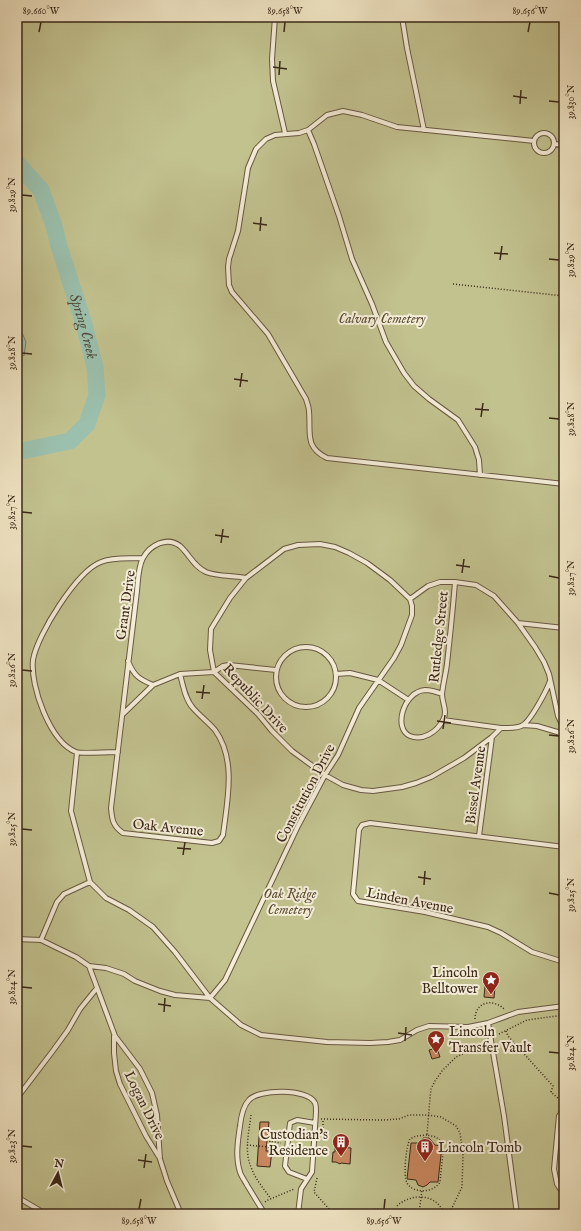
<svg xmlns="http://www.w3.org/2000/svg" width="581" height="1231" viewBox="0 0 581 1231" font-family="'IM FELL English',serif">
	<rect width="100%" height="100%" fill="#f0e5c4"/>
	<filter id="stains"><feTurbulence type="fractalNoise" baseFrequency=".005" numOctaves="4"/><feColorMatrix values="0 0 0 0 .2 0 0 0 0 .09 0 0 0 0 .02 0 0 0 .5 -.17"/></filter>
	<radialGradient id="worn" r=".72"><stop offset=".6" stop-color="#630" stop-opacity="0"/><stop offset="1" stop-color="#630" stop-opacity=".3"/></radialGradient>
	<path fill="#c2c28f" stroke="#7e7554" d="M17 17H564V1214H17Z"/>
	<path fill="#9bc0ad" stroke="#758371" d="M17 321 26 342 24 356 17 350Z"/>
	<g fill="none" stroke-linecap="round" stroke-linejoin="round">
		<path stroke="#9bc0ad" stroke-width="17" id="s1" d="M17 163 41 190 54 226 59 246 84 324 95 367 97 395 87 424 70 441 17 452"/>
	</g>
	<path fill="#c8875f" stroke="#3b2818" d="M485 986 495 987 494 998 484 997Z
		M437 1048 440 1057 432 1059 429 1050Z
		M260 1122H269L266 1151H272L270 1167 257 1166Z
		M423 1138H429L435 1145 442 1146 438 1182H430L427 1185 423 1187 418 1185 416 1180 407 1179 411 1143H419Z
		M335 1147 351 1148 350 1164 341 1163 340 1164 336 1162H332L333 1152H335Z"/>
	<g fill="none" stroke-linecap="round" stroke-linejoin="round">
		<defs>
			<path id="lane" d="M275 17 272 59 273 81 285 133
				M402 17 407 48 424 130
				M308 130 314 144 339 216 352 259 372 304 386 342 404 373 414 386 429 399 458 420 475 447 479 460 480 475
				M534 143a10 10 0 1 1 20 0a10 10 0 1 1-20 0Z
				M534 141 397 127 362 115 343 111 327 115 308 130 299 133 275 135 266 139 256 149 248 168 238 231 229 259 228 267 229 285 232 292 268 334 306 399C307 403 309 407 309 411 311 432 304 447 327 458L564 484
				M554 144 564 145
				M246 578 230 598 211 629 210 650 214 672 258 714 272 731 292 751 325 775 343 785 361 790 373 791 402 787 416 783 431 777 464 758 492 737 501 728C507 728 517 729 523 725 531 720 547 690 550 681
				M410 599 428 586 440 582H455L476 585 494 596 518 623 535 647 544 662 549 674 558 716 564 729
				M518 623 564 628
				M276 677a30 30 0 1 1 60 0a30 30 0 1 1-60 0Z
				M128 661C134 676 139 679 153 685
				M336 674 350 673 378 680 407 699
				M442 694C437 692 431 690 425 690 403 692 393 729 410 736 423 741 437 732 443 720 448 711 442 703 442 694 443 684 446 673 447 664 450 636 453 609 455 582
				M123 714 153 685 180 674 214 672 223 666 229 665 276 670
				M443 720 501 728
				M523 725 537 726 564 734
				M118 752C111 752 80 754 76 752 50 742 30 686 33 660 37 635 77 571 101 562 113 557 130 559 143 558
				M77 753 71 811 90 882
				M479 836 492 737
				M564 847 370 823 362 825 359 830 353 894 358 901 425 912 488 927 501 933 532 952 564 962
				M17 939 41 940 76 957 89 966 115 1036 140 1069 152 1093 157 1115 160 1159 167 1181 181 1214
				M41 940 57 902 64 894 90 882 106 898 129 910 153 927 175 952 210 998 225 980 298 826 325 775 338 755 359 708 394 658 401 645 412 615V606L410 599 390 580 367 563 349 553 335 547 320 544 298 545 284 549 246 578C232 575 219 577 206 572 193 566 190 555 180 546 167 536 150 545 143 558 138 567 138 581 137 591L111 808C112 820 113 826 123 833L212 843 219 841 223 835C227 802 237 760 215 730 208 722 200 716 193 708 185 699 183 685 180 674
				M89 966 106 968 124 974 135 981 160 991 175 995 210 998 241 1025 261 1035 327 1042 370 1043 388 1042 400 1040 417 1030 429 1026 468 1027 488 1023 518 1012 564 1006
				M488 1023 504 1116 517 1214
				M114 1036V1053L116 1071 120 1084 146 1136 159 1157
				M17 1098 52 1052 68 1030 80 1009 97 988
				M564 1108 559 1116 554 1169 557 1184 564 1195
				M307 1179 289 1172 285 1166 290 1123 297 1120 315 1123
				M17 1197 46 1214
				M265 1214C259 1205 253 1195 247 1185 245 1181 241 1176 240 1172 235 1157 238 1140 240 1126 241 1117 243 1106 249 1100 258 1089 308 1088 315 1103 316 1105 316 1110 316 1112L312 1172 301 1189 298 1214"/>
		</defs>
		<use href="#lane" stroke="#685743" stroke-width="6"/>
		<path stroke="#3b2818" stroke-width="1.5" stroke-dasharray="1 2" stroke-linecap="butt" d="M453 284 564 296
			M475 1019C475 1002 493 998 504 1009
			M506 1031 508 1036 553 1086 551 1092 561 1101
			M499 1034 527 1020 564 1015
			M251 1115C249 1132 244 1151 251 1167 255 1179 264 1189 271 1199
			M321 1119 382 1120 399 1119 409 1115H428L441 1117 456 1126 460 1133 463 1154 462 1187 453 1206 448 1214
			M323 1128V1120
			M427 1135 416 1136 410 1139C406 1146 403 1176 407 1183 413 1194 434 1193 440 1182L443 1152 442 1142 436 1137 427 1135 430 1098 431 1089 435 1081 442 1071 456 1057 484 1044
			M247 1145 269 1147 270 1141 281 1143
			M317 1178 314 1192 330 1210 338 1214
			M265 1202 268 1200 294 1189
			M397 1206C407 1196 427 1193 438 1204 441 1207 443 1211 446 1214
			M419 1213 422 1190
			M360 1214 376 1209 433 1214"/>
		<use href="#lane" stroke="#f5eed9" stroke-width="4"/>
	</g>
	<path fill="none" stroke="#3b2818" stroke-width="1.5" d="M39 32 41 22M284 32 285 22M528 32 530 22M273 67 287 69M279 75 280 61M513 96 527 98M549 101 559 102M520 104 521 90M22 195 32 196M253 223 267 225M260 231 261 217M494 253 508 254M549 259 559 260M500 260 502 246M22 353 32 354M234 379 248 381M240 387 242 373M475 409 489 410M481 417 483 403M549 418 559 419M22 512 32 513M215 535 229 537M221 543 223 529M456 565 470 567M462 573 464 559M549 576 559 578M22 670 32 671M196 692 210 693M202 699 204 685M437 721 451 723M443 729 445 715M549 735 559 736M22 829 32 830M177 848 191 849M183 855 185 842M418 877 431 879M424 885 425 871M549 893 559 895M22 987 32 988M158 1004 171 1006M164 1012 165 998M398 1033 412 1035M405 1041 406 1027M549 1052 559 1053M22 1146 32 1147M138 1160 152 1162M144 1168 146 1154M139 1209 141 1199M384 1209 385 1199"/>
	<defs>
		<symbol id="sight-pin" viewBox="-11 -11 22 30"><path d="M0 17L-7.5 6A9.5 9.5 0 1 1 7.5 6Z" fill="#8f2418" stroke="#f5eed9"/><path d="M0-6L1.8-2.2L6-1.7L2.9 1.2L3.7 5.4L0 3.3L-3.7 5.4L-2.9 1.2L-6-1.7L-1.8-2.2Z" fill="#fff"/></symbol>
		<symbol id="building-pin" viewBox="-11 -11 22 30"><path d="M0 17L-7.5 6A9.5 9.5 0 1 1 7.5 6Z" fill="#8f2418" stroke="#f5eed9"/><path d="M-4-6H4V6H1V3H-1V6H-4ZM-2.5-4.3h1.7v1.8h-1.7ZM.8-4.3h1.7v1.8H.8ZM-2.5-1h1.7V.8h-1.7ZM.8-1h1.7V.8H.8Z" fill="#fff"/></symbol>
	</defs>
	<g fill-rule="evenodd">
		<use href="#sight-pin" x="481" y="970" width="20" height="27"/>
		<use href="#sight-pin" x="426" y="1029" width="20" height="27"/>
		<use href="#building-pin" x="331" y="1132" width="20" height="27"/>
		<use href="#building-pin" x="415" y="1137" width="20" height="27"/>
	</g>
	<g text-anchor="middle" stroke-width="4" stroke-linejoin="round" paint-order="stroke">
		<g font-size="14" font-style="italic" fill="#5d4e36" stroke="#f5eed9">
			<text x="382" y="323">Calvary Cemetery</text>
			<text x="290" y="898">Oak Ridge<tspan x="290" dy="16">Cemetery</tspan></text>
		</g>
		<g font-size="14" fill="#3b2818" stroke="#f5eed9">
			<text transform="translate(125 605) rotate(-82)" y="5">Grant Drive</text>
			<text transform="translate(438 637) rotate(-84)" y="5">Rutledge Street</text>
			<text transform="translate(256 698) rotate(47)" y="5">Republic Drive</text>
			<text transform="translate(475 785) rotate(-82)" y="5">Bissel Avenue</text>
			<text transform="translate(305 793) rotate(-62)" y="5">Constitution Drive</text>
			<text transform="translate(168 827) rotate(6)" y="5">Oak Avenue</text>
			<text transform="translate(410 900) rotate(11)" y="5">Linden Avenue</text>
			<text transform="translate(145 1105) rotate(64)" y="5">Logan Drive</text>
		</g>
		<g font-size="14" fill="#3b2818" stroke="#f5eed9" text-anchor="end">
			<text x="478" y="977">Lincoln<tspan x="478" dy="16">Belltower</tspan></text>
			<text x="449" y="1036" text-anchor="start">Lincoln<tspan x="449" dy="16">Transfer Vault</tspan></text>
			<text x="328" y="1139">Custodian's<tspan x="328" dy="16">Residence</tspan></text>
			<text x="438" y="1152" text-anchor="start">Lincoln Tomb</text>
		</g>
		<g font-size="15" font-style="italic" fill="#534e3d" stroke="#f5eed9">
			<text dy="5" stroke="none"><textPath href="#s1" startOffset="179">Spring Creek</textPath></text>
		</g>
	</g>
	<rect width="581" height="1231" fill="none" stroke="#f0e5c4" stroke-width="44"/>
	<g transform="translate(58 1173) rotate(7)" stroke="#f5eed9" stroke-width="3" paint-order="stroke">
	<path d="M0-3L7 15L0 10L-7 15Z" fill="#3b2818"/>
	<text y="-6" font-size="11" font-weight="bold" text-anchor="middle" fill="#3b2818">N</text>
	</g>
	<rect x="22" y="22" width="537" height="1187" fill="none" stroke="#3b2818" stroke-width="1.5"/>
	<g font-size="10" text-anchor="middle" fill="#3b2818">
		<text x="41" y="14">89.660°W</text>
		<text x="285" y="14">89.658°W</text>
		<text x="530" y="14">89.656°W</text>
		<text transform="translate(570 102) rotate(-90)" y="4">39.830°N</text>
		<text transform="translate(11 195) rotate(-90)" y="4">39.829°N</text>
		<text transform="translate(570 260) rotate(-90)" y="4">39.829°N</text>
		<text transform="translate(11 353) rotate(-90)" y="4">39.828°N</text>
		<text transform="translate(570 419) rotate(-90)" y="4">39.828°N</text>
		<text transform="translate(11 512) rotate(-90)" y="4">39.827°N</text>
		<text transform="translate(570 578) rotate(-90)" y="4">39.827°N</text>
		<text transform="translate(11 670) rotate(-90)" y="4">39.826°N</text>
		<text transform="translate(570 736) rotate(-90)" y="4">39.826°N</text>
		<text transform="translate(11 829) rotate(-90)" y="4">39.825°N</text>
		<text transform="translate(570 895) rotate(-90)" y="4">39.825°N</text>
		<text transform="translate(11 987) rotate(-90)" y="4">39.824°N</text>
		<text transform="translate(570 1053) rotate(-90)" y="4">39.824°N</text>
		<text transform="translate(11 1146) rotate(-90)" y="4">39.823°N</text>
		<text x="139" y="1224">89.658°W</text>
		<text x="384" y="1224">89.656°W</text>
	</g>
	<rect width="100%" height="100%" filter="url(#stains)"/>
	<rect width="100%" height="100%" fill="url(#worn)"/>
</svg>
